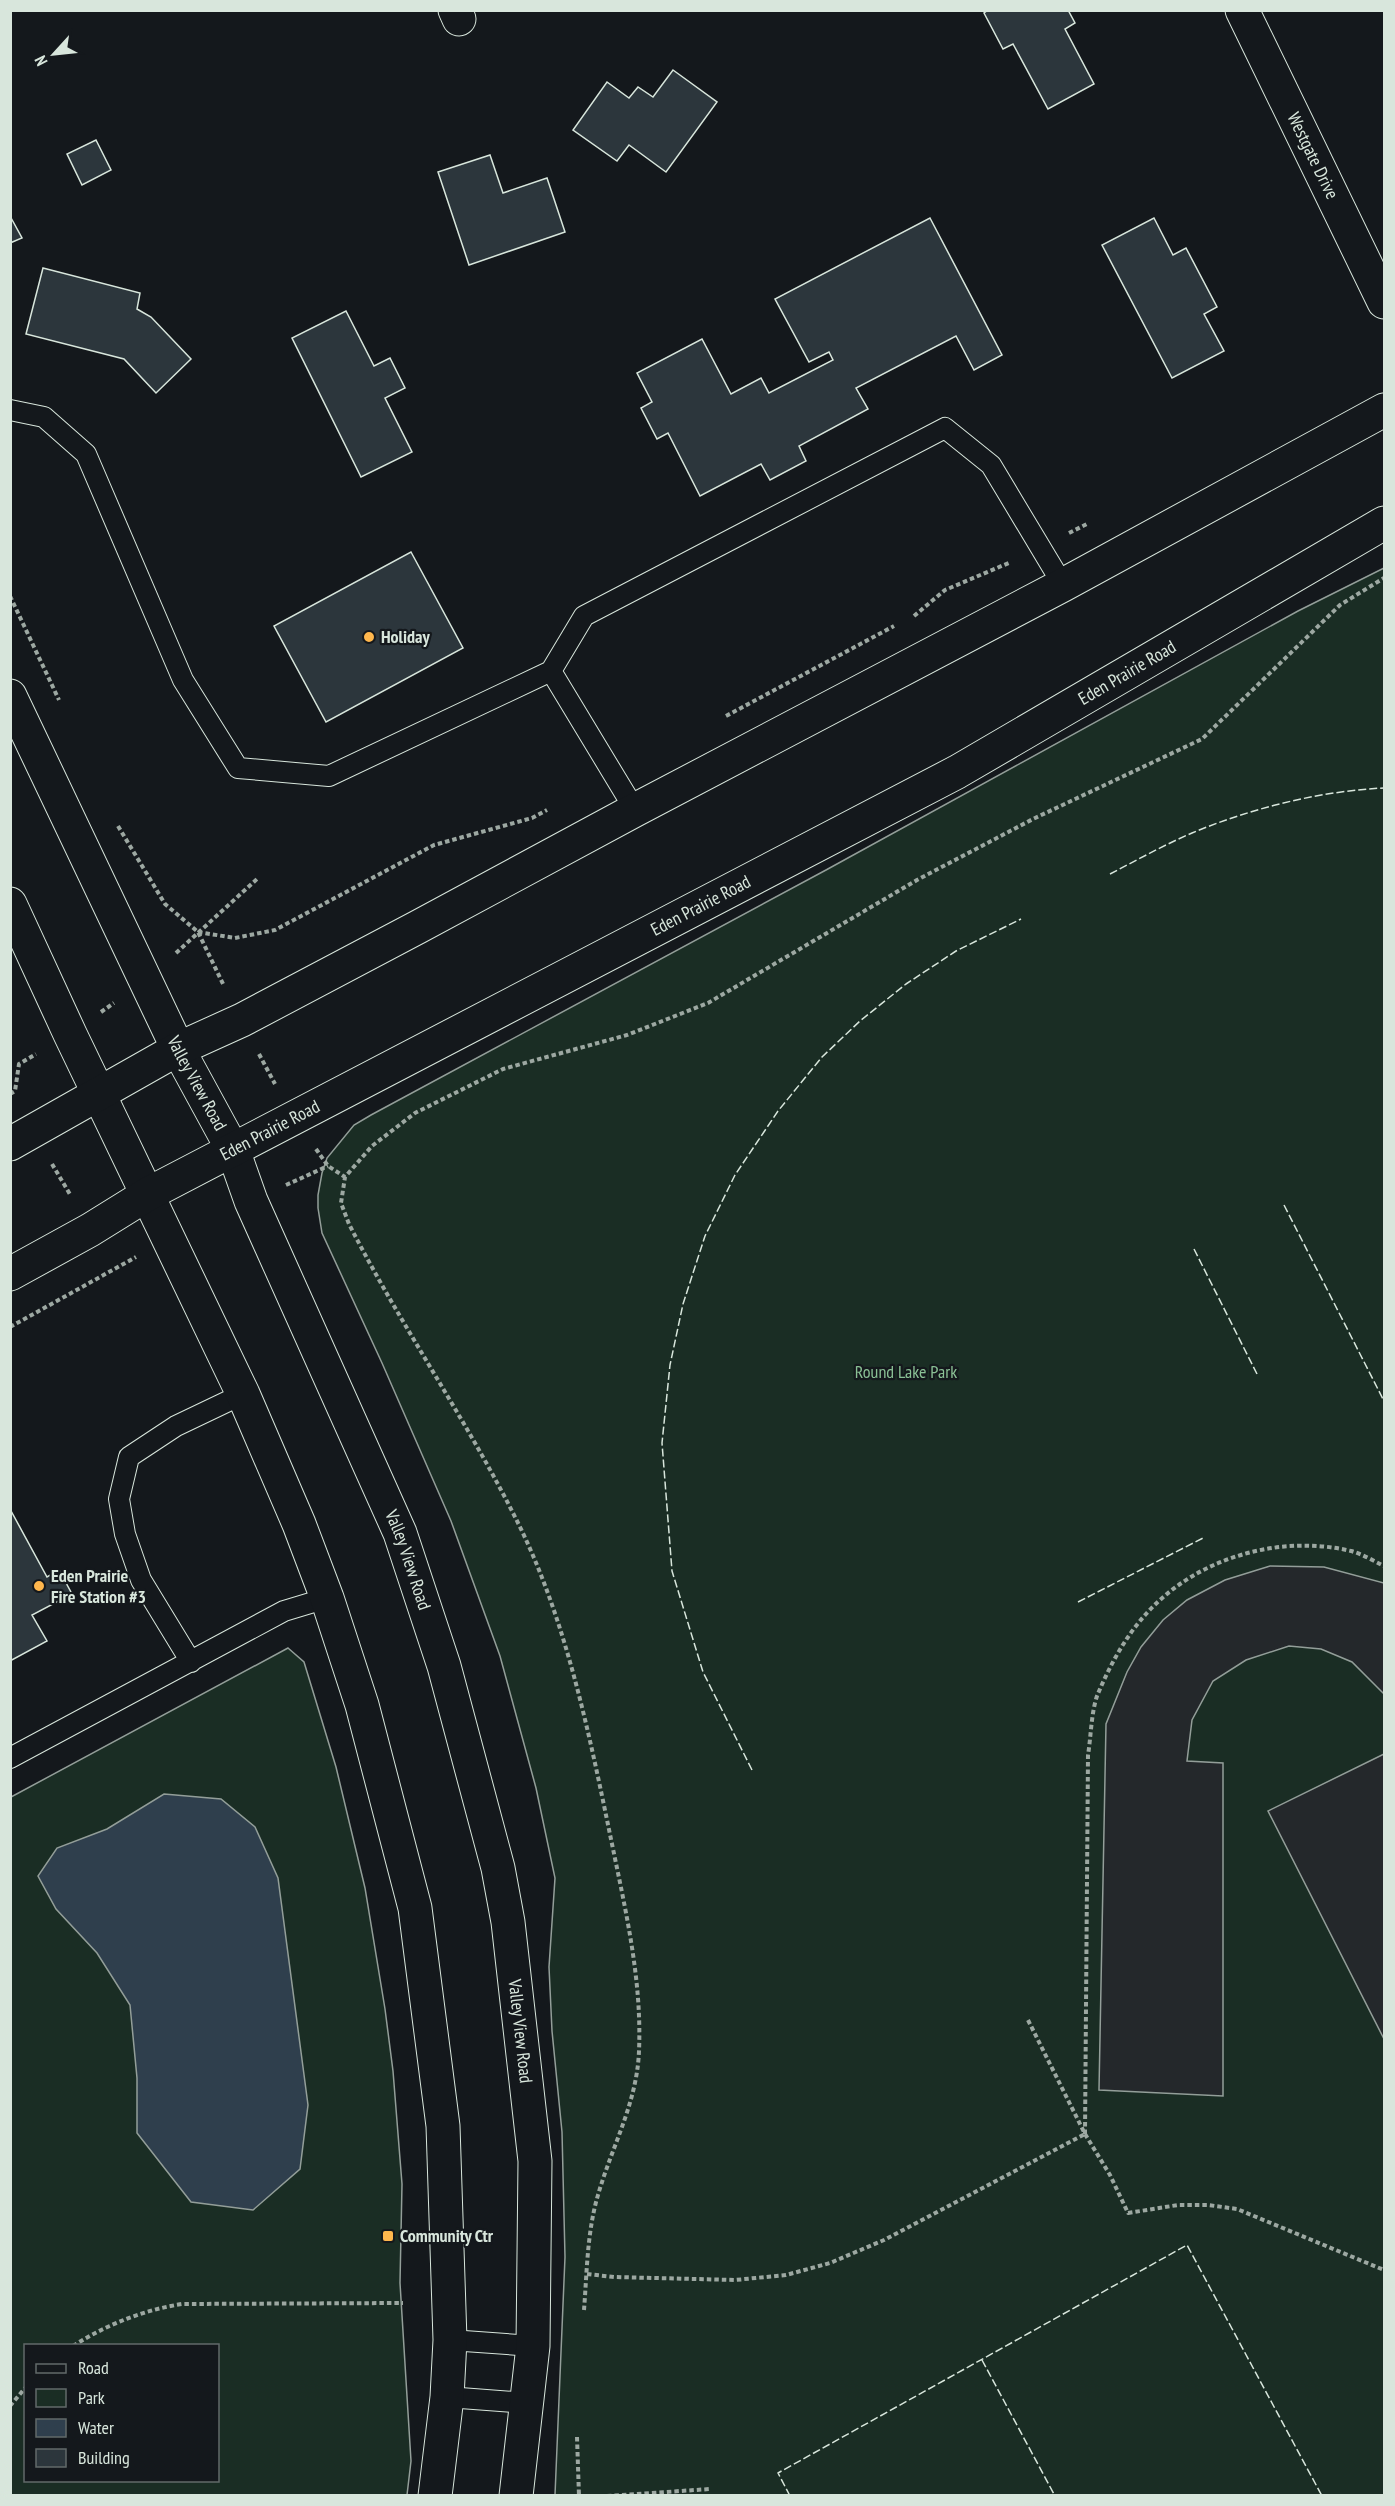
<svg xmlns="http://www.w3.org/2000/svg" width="1395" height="2506" viewBox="0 0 1395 2506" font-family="'PT Sans Narrow',sans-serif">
	<rect width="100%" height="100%" fill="#14181c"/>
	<path fill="#1a2d24" stroke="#939e99" stroke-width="1.5" fill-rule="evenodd" d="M1384 568V2495H555L565 2257 562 2132 552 2031 549 1967 555 1878 536 1788 500 1656 451 1521 382 1363 322 1233 318 1208V1195L322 1173 327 1158 354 1125 371 1115 826 870 1298 611Z
		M288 1648 304 1662 336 1767 365 1888 385 2009 393 2071 402 2184 400 2283 411 2461 407 2495 11 2496V1797ZM26 2346H218V2480H26Z"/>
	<path fill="#24282b" stroke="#939e99" stroke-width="1.5" d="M1270 1566 1324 1567 1384 1583V1694L1352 1662 1321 1649 1289 1646 1246 1660 1213 1681 1192 1720 1187 1761 1223 1763V2096L1099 2090 1106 1724 1127 1672 1141 1647 1163 1620 1187 1600 1225 1580Z
		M1384 1754V2039L1268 1811Z"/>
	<path fill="#2f3f4d" stroke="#939e99" stroke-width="1.5" d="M164 1794 221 1799 255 1827 278 1878 308 2105 300 2169 253 2210 191 2202 137 2133V2078L130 2005 97 1953 56 1909 38 1876 57 1848 107 1829Z"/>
	<path fill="#2c363c" stroke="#d8e6dc" stroke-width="1.5" d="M988 10H1068L1075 23 1065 29 1094 84 1048 109 1013 44 1003 49 984 13Z
		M673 70 717 102 666 172 629 145 617 161 573 130 607 82 629 98 638 87 653 97Z
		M96 140 111 170 82 185 67 154Z
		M490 155 503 193 547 178 565 232 469 265 438 172Z
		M10 216 22 238 10 243Z
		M930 218 1002 355 974 370 956 336 856 388 868 409 799 446 806 461 770 480 761 464 700 496 668 433 657 439 641 408 652 402 637 373 702 339 731 394 761 378 769 393 833 360 829 352 809 362 775 299Z
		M1154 218 1173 255 1186 248 1217 307 1204 314 1224 351 1172 378 1102 245Z
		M43 268 140 293 137 309 151 317 191 359 156 393 124 359 26 334Z
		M346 311 374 366 390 358 405 388 385 398 412 452 361 477 292 338Z
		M411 552 463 648 326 722 274 626Z
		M10 1509 47 1577 59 1570 72 1594 32 1615 47 1641 10 1661Z"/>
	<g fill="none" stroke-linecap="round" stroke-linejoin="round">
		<defs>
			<path id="lane" d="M10 410 44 417 86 454 183 680 238 768 329 776 551 671 584 616 945 428 991 465 1063 585
				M551 671 635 810
				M191 1662 141 1580 125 1534 119 1499 129 1457 176 1426 243 1394
				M10 1758 284 1611 327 1598
				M450 2340 533 2346
				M447 2397 528 2403"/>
			<g id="street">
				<path d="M455 10 459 19"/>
				<path id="s1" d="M1242 10 1384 302"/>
			</g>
			<g id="secondary">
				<path id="s2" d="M10 696 178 1049 233 1150 251 1201 400 1533 444 1666 498 1868 508 1922 535 2161 533 2346 516 2496"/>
				<path d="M10 904 70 1034 243 1394 299 1524 327 1598 362 1705 415 1908 443 2126 450 2340 447 2397 435 2496"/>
				<path d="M10 1144 178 1049 242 1020 418 927 635 810 1063 585 1384 410"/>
				<path id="s3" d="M10 1274 90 1230 148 1194 957 772 1384 523"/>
			</g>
		</defs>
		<use href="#lane" stroke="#d8e6dc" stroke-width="22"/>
		<use href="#street" stroke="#d8e6dc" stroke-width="35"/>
		<use href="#secondary" stroke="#d8e6dc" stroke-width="35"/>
		<path stroke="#9da8a2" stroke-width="4" stroke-dasharray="4.5 3" stroke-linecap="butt" d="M1069 533 1089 523
			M10 596 59 700
			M914 616 945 590 1011 562
			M726 716 894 626
			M118 826 165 904 198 932 224 986
			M198 932 235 938 275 930 434 845 532 818 547 810
			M176 953 257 879
			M101 1012 114 1003
			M259 1054 275 1084
			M10 1094 15 1091 19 1064 36 1054
			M316 1149 328 1166 345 1177
			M52 1164 71 1196
			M286 1185 328 1166
			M10 1327 136 1257
			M1028 2020 1085 2134 1110 2175 1128 2213 1178 2205H1208L1237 2209 1384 2270
			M1085 2134 1088 1755C1091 1737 1091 1714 1097 1696 1109 1667 1125 1637 1146 1614 1196 1558 1279 1534 1351 1551 1362 1554 1374 1561 1384 1566
			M587 2274 614 2277 735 2280 786 2275 830 2263 884 2240 1085 2134
			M584 2310C587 2272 587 2232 598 2195 612 2146 637 2103 639 2051 642 1981 626 1912 612 1844 590 1738 568 1626 520 1527 469 1423 402 1328 349 1224L341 1203 345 1177 372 1146 415 1113 503 1069 627 1035 708 1003 917 880 1033 819 1202 739 1340 605 1384 578
			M73 2346C106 2325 143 2310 182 2304L403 2303
			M10 2406 26 2387
			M577 2437 579 2496
			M607 2496 710 2489"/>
		<use href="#lane" stroke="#14181c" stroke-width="20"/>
		<use href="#street" stroke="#14181c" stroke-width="33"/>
		<use href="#secondary" stroke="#14181c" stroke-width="33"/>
		<path stroke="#d8e6dc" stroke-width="1.5" stroke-dasharray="8 3" stroke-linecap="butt" d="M1110 874C1137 860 1164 845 1192 833 1252 808 1320 791 1384 788
			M1284 1205 1384 1401
			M1194 1249 1258 1376
			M1078 1602 1205 1537
			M752 1770 703 1672 672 1571 662 1443 670 1365 683 1304 705 1236 735 1175 778 1111 822 1057 860 1021 906 984 956 951 1021 919
			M982 2360 1055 2496
			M790 2496 778 2473 1187 2245 1322 2496"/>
	</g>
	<g fill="#ffb74d" stroke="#14181c" stroke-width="2">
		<circle cx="369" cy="637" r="6"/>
		<circle cx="39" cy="1586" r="6"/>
		<rect x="382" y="2230" width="12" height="12" rx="3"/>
	</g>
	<g text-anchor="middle" stroke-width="4.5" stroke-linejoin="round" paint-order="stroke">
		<g font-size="18" fill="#d8e6dc" stroke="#14181c">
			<text dy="6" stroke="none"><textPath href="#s1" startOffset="162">Westgate Drive</textPath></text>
			<text dy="6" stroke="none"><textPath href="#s3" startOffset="1269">Eden Prairie Road</textPath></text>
			<text dy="6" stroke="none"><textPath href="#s3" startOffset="783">Eden Prairie Road</textPath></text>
			<text dy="6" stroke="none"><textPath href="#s2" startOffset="430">Valley View Road</textPath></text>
			<text dy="6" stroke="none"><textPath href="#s3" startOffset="297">Eden Prairie Road</textPath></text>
			<text dy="6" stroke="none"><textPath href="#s2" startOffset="952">Valley View Road</textPath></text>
			<text dy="6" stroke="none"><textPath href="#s2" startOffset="1438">Valley View Road</textPath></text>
		</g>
		<g font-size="18" font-weight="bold" fill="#d8e6dc" stroke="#14181c" text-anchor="start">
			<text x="381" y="643">Holiday</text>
			<text x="51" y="1582">Eden Prairie<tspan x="51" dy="21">Fire Station #3</tspan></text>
			<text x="400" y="2242">Community Ctr</text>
		</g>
		<g font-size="18" fill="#8ac095" stroke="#14181c">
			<text x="906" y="1378">Round Lake Park</text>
		</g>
	</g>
	<rect width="1395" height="2506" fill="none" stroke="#d8e6dc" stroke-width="24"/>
	<rect x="24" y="2344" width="195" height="138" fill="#14181c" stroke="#626a69" stroke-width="1.5"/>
	<rect x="36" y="2364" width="30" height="9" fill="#14181c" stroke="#626a69" stroke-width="1.5"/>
	<text x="78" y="2374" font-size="18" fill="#d8e6dc">Road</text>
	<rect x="36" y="2389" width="30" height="18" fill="#1a2d24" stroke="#626a69" stroke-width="1.5"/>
	<text x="78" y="2404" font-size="18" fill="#d8e6dc">Park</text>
	<rect x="36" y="2419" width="30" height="18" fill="#2f3f4d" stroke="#626a69" stroke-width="1.5"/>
	<text x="78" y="2434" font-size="18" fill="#d8e6dc">Water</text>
	<rect x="36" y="2449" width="30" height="18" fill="#2c363c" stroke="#626a69" stroke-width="1.5"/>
	<text x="78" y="2464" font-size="18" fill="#d8e6dc">Building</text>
	<g transform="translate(54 54) rotate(243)" stroke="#14181c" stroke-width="4.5" paint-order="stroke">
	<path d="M0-4.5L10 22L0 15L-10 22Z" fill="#d8e6dc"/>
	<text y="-9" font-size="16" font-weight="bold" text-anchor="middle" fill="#d8e6dc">N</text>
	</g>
</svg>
